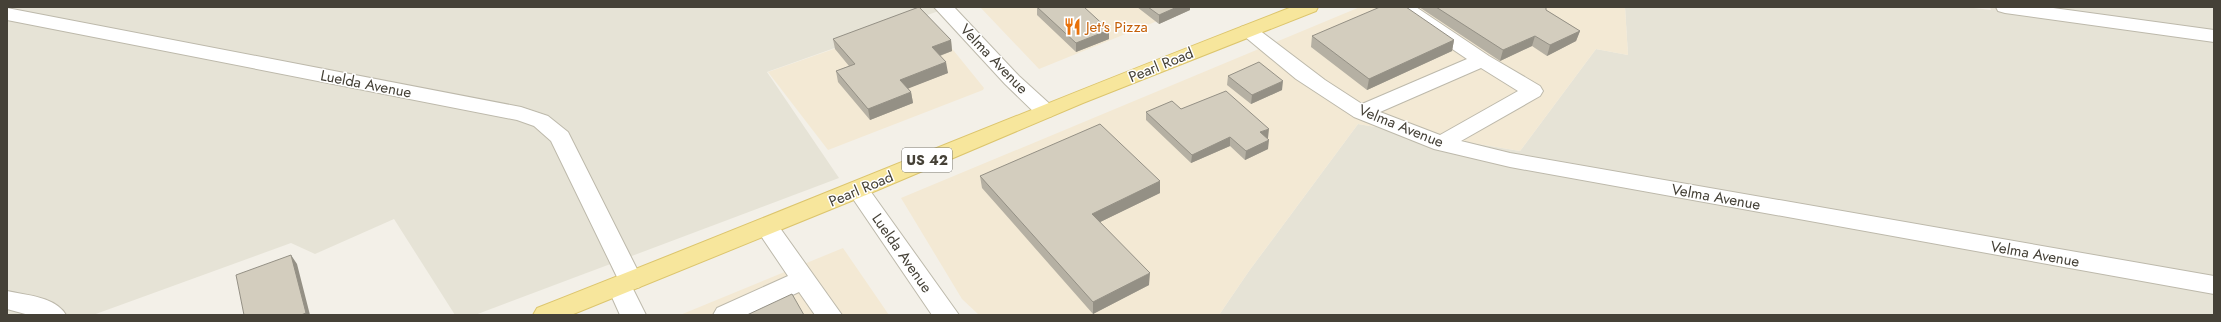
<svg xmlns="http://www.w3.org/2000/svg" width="2221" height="322" viewBox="0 0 2221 322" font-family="Jost,sans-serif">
	<rect width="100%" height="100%" fill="#f3f0e8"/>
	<path fill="#e6e3d6" d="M7 7H950L767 72 839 178 475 315H455L394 219 315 254 291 243 93 315H7Z
		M1625 7H1965L1991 10 1990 7H2214V315H1219L1249 271 1358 124 1520 151 1596 49 1628 55Z"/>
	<path fill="#f3e9d4" d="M980 7H1192L1039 69Z
		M1360 7H1625L1628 55 1596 49 1520 151 1358 124 1249 271 1219 315H979L962 299 901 198Z
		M922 18 954 51 984 88 983 90 828 150 768 72Z
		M843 248 889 315H680Z"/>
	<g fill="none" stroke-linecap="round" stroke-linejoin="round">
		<defs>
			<path id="minor" d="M934 7H954L1019 76 1052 106 1056 111 1052 116 1045 118 1038 116 1005 84Z
				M1394 7H1416L1489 56 1540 86 1543 91 1540 96 1461 141 1510 153 2214 276V294L1510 167 1434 149 1354 117 1296 79 1238 31 1241 27 1248 25 1255 27 1325 80 1362 104 1467 59 1396 11ZM1481 68 1518 91 1440 135 1380 112Z
				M1996 7H2046L2214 30V42L2005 13 1998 11Z
				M7 8 521 107 548 116 568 132 643 281 640 287 633 289 646 315H620L607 286 610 280 617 277 551 141 534 126 517 120 7 20Z
				M858 182 866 185 959 315H932L847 190 850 185Z
				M767 219 775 221 842 315H815L799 292 749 315H713L717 308 788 276 755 227 759 221Z
				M7 291C26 295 56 297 66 315H29L7 309Z"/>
			<path id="major" d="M1292 7H1318L1316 11 1083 103 866 195 571 315H533L537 308C789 209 1039 105 1292 7Z"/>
		</defs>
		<use href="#minor" stroke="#bdb9ab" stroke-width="2"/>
		<use href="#major" stroke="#dcc56d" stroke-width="2"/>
		<use href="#minor" fill="#fff" fill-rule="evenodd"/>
		<use href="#major" fill="#f7e69c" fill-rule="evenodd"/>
	</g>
	<path fill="#b5b0a3" d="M1037 7H1084L1109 39 1076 52 1037 15Z
		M1137 7H1190V10L1159 24Z
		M1419 7H1546V10L1580 31 1576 41 1547 56 1532 46 1500 61Z
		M1312 36 1454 40 1452 51 1367 90 1311 47Z
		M833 39 951 40 952 51 940 56 948 73 908 88 911 92 913 103 870 120 838 82 836 71 849 66 835 49Z
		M1228 76 1282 90 1251 104 1227 85Z
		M1146 112 1268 138H1267L1268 149 1245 160 1230 146 1191 163 1146 120Z
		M980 176 1160 181V193L1100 222 1149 285 1093 314 982 188Z"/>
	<path fill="#949085" d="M1177 7H1190V10L1159 24V15Z
		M1109 30V39L1076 52V43Z
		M1580 31 1576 41 1547 56 1550 45Z
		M1535 36 1532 46 1500 61 1503 50Z
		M951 40 952 51 933 58 932 47Z
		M1454 40 1452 51 1367 90 1369 79Z
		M946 62 948 73 902 91 900 80Z
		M1283 81 1282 90 1251 104 1252 95Z
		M911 92 913 103 870 120 868 109Z
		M1269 129 1268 138 1259 141 1260 132Z
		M1230 137V146L1191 163 1192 155Z
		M1269 140 1268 149 1245 160 1246 151Z
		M1160 181V193L1092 226V214Z
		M291 255 297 264 310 315H301Z
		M1150 273 1149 285 1093 314V302Z"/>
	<path fill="#d3cdbe" stroke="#949085" d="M919 7 951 40 932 47 946 62 900 80 911 92 868 109 836 71 855 64 833 39Z
		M1037 7H1084L1109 30 1076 43Z
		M1148 7H1177L1159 15Z
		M1380 7H1406L1454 40 1369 79 1312 36Z
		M1436 7H1546V10L1580 31 1550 45 1535 36 1503 50Z
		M1259 62 1283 81 1252 95 1228 76Z
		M1226 91 1269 129 1260 132 1269 140 1246 151 1230 137 1192 155 1146 112 1172 101 1181 109Z
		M1100 124 1160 181 1092 214 1150 273 1093 302 980 176Z
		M291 255 306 313 301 315H244L236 275Z
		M792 294 804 315H747Z"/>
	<defs>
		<symbol id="restaurant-bare" viewBox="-9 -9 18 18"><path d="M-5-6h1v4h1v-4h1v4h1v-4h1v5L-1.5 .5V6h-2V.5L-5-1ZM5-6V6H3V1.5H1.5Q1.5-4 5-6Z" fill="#e8710a" stroke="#fff" stroke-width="2.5" paint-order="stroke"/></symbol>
	</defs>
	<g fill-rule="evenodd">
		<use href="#restaurant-bare" x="1060" y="14" width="25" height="25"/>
	</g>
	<g text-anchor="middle" stroke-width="3" stroke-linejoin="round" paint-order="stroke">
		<rect fill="#fff" stroke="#7d7a73" stroke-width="1" x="902" y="148" width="50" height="24" rx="3"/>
		<g font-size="14" font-weight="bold" fill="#454137">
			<text x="927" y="165">US 42</text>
		</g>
		<g font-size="15" fill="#c56008" stroke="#fff" text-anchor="start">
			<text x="1086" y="32">Jet's Pizza</text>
		</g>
		<g font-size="15" fill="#454137" stroke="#fff">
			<text transform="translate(994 59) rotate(46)" y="5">Velma Avenue</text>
			<text transform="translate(1161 65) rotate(-22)" y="5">Pearl Road</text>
			<text transform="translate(366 84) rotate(11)" y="5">Luelda Avenue</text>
			<text transform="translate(1401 126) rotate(22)" y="5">Velma Avenue</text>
			<text transform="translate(861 189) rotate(-23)" y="5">Pearl Road</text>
			<text transform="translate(1716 197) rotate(10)" y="5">Velma Avenue</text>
			<text transform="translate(902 253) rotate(55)" y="5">Luelda Avenue</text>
			<text transform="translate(2035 254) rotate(10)" y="5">Velma Avenue</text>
		</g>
	</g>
	<rect width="2221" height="322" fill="none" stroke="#454137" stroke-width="16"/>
</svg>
